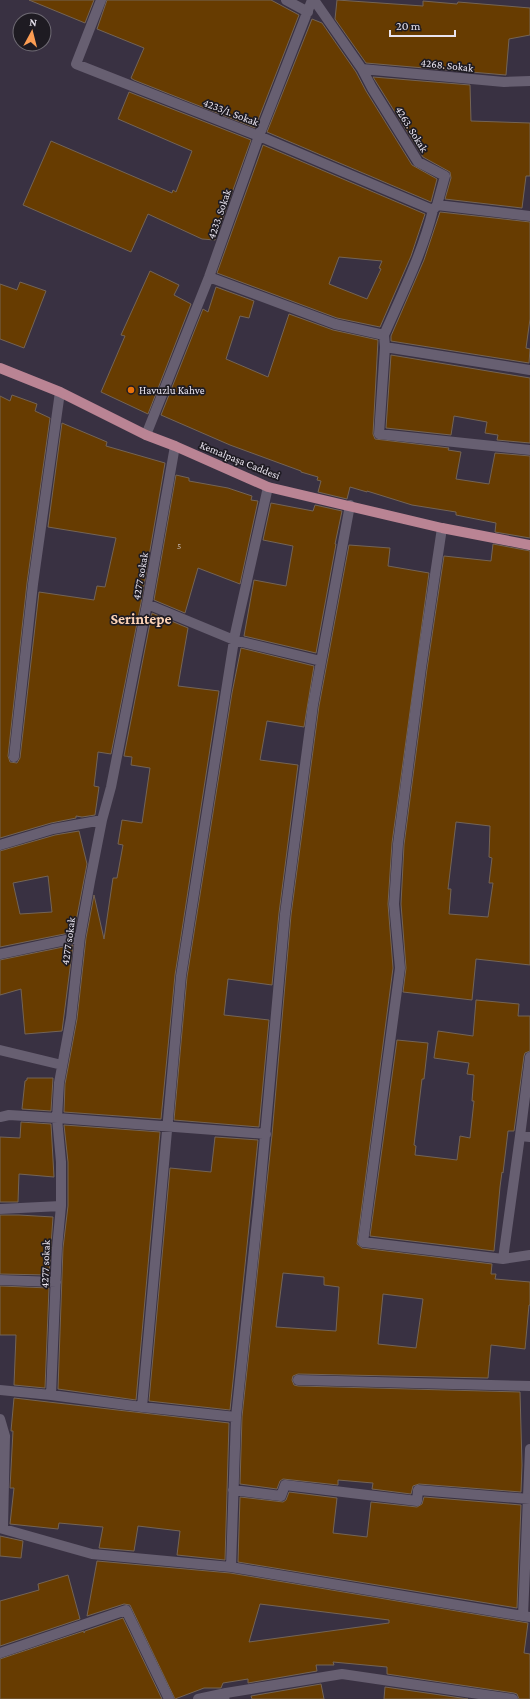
<svg xmlns="http://www.w3.org/2000/svg" width="530" height="1699" viewBox="0 0 530 1699" font-family="'Crimson Pro',serif">
	<rect width="100%" height="100%" fill="#393142"/>
	<path fill="#673c01" stroke="#746455" fill-rule="evenodd" d="M29 0H94L85 23Z
		M107 0H271L299 15 255 128 134 80 131 78 144 48 97 29Z
		M337 0 423 6V1L457 4 458 2 530 8V35L509 39 506 75 366 63 335 19Z
		M312 19 322 23 356 72 366 91 412 165 437 179 431 202 267 132Z
		M373 77 470 85 471 121 530 123V176H526L522 208 445 199 451 178 450 172 423 157Z
		M129 92 251 140 215 240 202 239 148 214 131 252 23 205 51 141 172 193 173 190 176 192 192 151 118 119Z
		M263 145 425 214 411 256 380 327 337 318 217 273ZM339 257 382 261 379 268 381 269 367 299 329 284Z
		M440 212 530 222V319L526 348 530 349 529 363 391 341V336L424 260Z
		M150 271 179 285 174 295 191 304 148 414 101 392 125 336 121 335Z
		M20 282 46 291 24 348 0 339V284L17 290Z
		M216 287 254 301 249 318 240 316 226 359 268 377 289 314 333 330 378 340 373 434 375 439 449 448 448 450 461 452 456 479 489 484 495 453 530 456V538L495 532 496 523 456 515V512L412 505 367 491V492L350 487 347 499 318 492 321 481 317 480 318 477 301 472V471L230 445 161 415 203 309 208 312Z
		M391 355 530 378V443L497 440 498 435 485 433 487 422 454 416 451 435 386 428Z
		M12 395 37 404 35 411 50 418 27 583 8 756 10 762 17 763 20 758 39 592 94 600 97 586 105 587 116 538 48 527 62 423 107 442 106 446 165 463 141 603 111 754 98 752 94 786 99 787 95 815 82 817 76 816V818L51 823 0 838V396L10 401Z
		M176 475 189 478V481L228 488 252 496 251 500 258 501 240 584 198 568 185 613 154 600Z
		M271 503 313 511 315 505 342 511 335 544H336L316 653 244 636 254 580 286 586 293 546 263 540Z
		M493 544 530 551V965L476 959 472 1000 403 992 406 968 401 904 404 845 427 669 444 556 491 561ZM456 822 490 826 489 857 492 858 489 883H493L488 917 449 914 451 889H448Z
		M349 545 390 548 388 566 429 573 392 843 388 904 393 968 357 1244 362 1248 492 1264 491 1274H496L495 1279 530 1282V1305H529L525 1349 491 1345 488 1378 298 1374 293 1376 292 1380 294 1385 298 1386 520 1392 522 1465 521 1492 419 1484 413 1486 411 1494 372 1489 373 1483 338 1480V1485L283 1479 280 1481 277 1489 240 1484 242 1417 272 1135 291 915 319 706ZM283 1273 324 1277V1285L339 1287 336 1331 276 1327ZM383 1294 423 1299 416 1348 378 1344Z
		M152 613 188 628 178 686 219 691 175 975 161 1119 64 1112 65 1084 77 1019 86 938 94 895 104 939 113 878H117L123 845 118 844 122 820 142 823 150 768 131 765 132 757 124 756Z
		M241 648 314 666 304 727 267 721 260 760 298 765 279 913 272 985 228 979 224 1015 269 1020 259 1127 174 1120 187 977 232 693Z
		M79 831 87 864 74 932 0 947V851L55 835ZM48 876 52 912 20 914 13 883Z
		M73 945 62 1031 25 1034 21 989 0 995V960Z
		M476 1000 519 1004 518 1016H530V1051L525 1053 524 1056 514 1131H508L503 1173 502 1172 500 1187 494 1251 370 1236 397 1040 428 1043 424 1079H422L414 1145 416 1146 415 1155 457 1160 460 1136 470 1138 474 1101H472L474 1075 467 1074 469 1063 434 1058 438 1031 473 1036Z
		M27 1078H53L51 1111 22 1109 25 1081 27 1080Z
		M21 1122 51 1124 54 1177 19 1174 18 1202H0V1137L20 1138Z
		M64 1125 160 1132 136 1400 58 1389 63 1248 68 1206V1162Z
		M215 1137 258 1140 230 1410 149 1401 170 1168 211 1172Z
		M0 1215H19L53 1217 49 1275 0 1274Z
		M0 1286 49 1288 45 1388 14 1385 16 1335H0Z
		M14 1398 229 1423 225 1560 177 1555 180 1531 138 1526 134 1551 99 1548 103 1527 59 1523 58 1529 10 1524 14 1488H10L13 1431H11Z
		M289 1492 337 1498 333 1533 367 1537 371 1502 417 1507 422 1504 424 1497 521 1505 517 1608 238 1562 240 1497 283 1502 286 1500Z
		M0 1536 23 1541 21 1558 0 1556Z
		M97 1561 230 1573 528 1623 524 1653 530 1654V1699H519L517 1694 514 1693 387 1674V1667L333 1662 334 1665H316L317 1671 248 1683V1679L223 1683 221 1688H204L175 1699 130 1605 124 1604 87 1616ZM260 1604 389 1620V1623L249 1642Z
		M68 1575 80 1619 0 1646V1601L39 1590 38 1584Z
		M123 1618 162 1699H0V1659L84 1631V1633L85 1631Z
		M321 1684 324 1699H252L251 1696Z
		M385 1687 468 1699H384Z"/>
	<g fill="none" stroke-linecap="round" stroke-linejoin="round">
		<path stroke="#675f71" stroke-width="10" d="M101 0 76 64 259 136 433 210 437 205 445 176 418 162 372 88 362 69 314 0
			M286 0 308 12
			M362 69 504 82 530 81
			M437 205 530 216
			M209 277 335 324 384 335 385 347 379 434 530 450
			M384 335C402 294 422 254 433 210
			M385 347 530 370
			M146 435 209 277 259 136 312 0
			M442 528 421 668 398 844 394 904 400 968 363 1242 503 1259 530 1255
			M147 604 234 640 321 661
			M14 757 33 584 60 392
			M0 845 53 829 102 820
			M0 954 80 937
			M0 1050 62 1065
			M530 1057 520 1136 530 1137
			M0 1117 9 1115 57 1118 266 1134
			M0 1209 61 1206
			M503 1259 520 1136
			M0 1280 56 1282
			M298 1380 530 1386
			M0 1390 51 1395 57 1248 61 1206V1162L57 1118 59 1083 71 1018 80 937 90 881 102 820 111 787 147 604 175 446
			M51 1395 142 1407 181 976 235 634 268 487
			M142 1407 236 1417 259 1202 285 914 313 705 350 505
			M0 1419 5 1436 0 1438
			M530 1449 523 1616 530 1617
			M233 1490 281 1496 285 1485 417 1501 418 1490 530 1499
			M0 1528 92 1554 231 1567 523 1616
			M3 1528 5 1436
			M231 1567 236 1417
			M0 1653 126 1610 169 1699
			M198 1699 226 1693
			M224 1699 226 1693 342 1674 513 1699"/>
		<path stroke="#ba8494" stroke-width="10" d="M0 368 60 392 146 435 175 446 268 487 442 528 530 545"/>
	</g>
	<circle fill="#e8710a" stroke="#1e1b22" stroke-width="1.5" cx="131" cy="390" r="4"/>
	<g text-anchor="middle" stroke-width="3.5" stroke-linejoin="round" paint-order="stroke">
		<g font-size="9" fill="#c8bab4">
			<text x="179" y="549">5</text>
		</g>
		<g font-size="11" fill="#e9e4ef" stroke="#1e1b22">
			<text transform="translate(447 65) rotate(6)" y="4">4268. Sokak</text>
			<text transform="translate(231 112) rotate(21)" y="4">4233/1. Sokak</text>
			<text transform="translate(412 129) rotate(58)" y="4">4263. Sokak</text>
			<text transform="translate(219 214) rotate(-71)" y="4">4233. Sokak</text>
			<text transform="translate(240 460) rotate(22)" y="4">Kemalpaşa Caddesi</text>
			<text transform="translate(140 576) rotate(-80)" y="4">4277 sokak</text>
			<text transform="translate(68 941) rotate(-82)" y="4">4277 sokak</text>
			<text transform="translate(45 1264) rotate(-88)" y="4">4277 sokak</text>
		</g>
		<g font-size="11" fill="#e9e4ef" stroke="#1e1b22" text-anchor="start">
			<text x="139" y="394">Havuzlu Kahve</text>
		</g>
		<g font-size="15" font-weight="bold" fill="#fcd3b6" stroke="#1e1b22">
			<text x="141" y="624">Serintepe</text>
		</g>
	</g>
	<g transform="translate(32 32) rotate(7)"><circle r="19" fill="#1e1b22" stroke="#6f6b74"/>
	<path d="M0-3L7 15L0 10L-7 15Z" fill="#fc9d53"/>
	<text y="-6" font-size="11" font-weight="bold" text-anchor="middle" fill="#e9e4ef">N</text>
	</g>
	<path d="M390 30v6h65v-6" fill="none" stroke="#e9e4ef" stroke-width="2"/>
	<text x="396" y="30" font-size="12" fill="#e9e4ef" stroke="#1e1b22" stroke-width="3" paint-order="stroke">20 m</text>
</svg>
